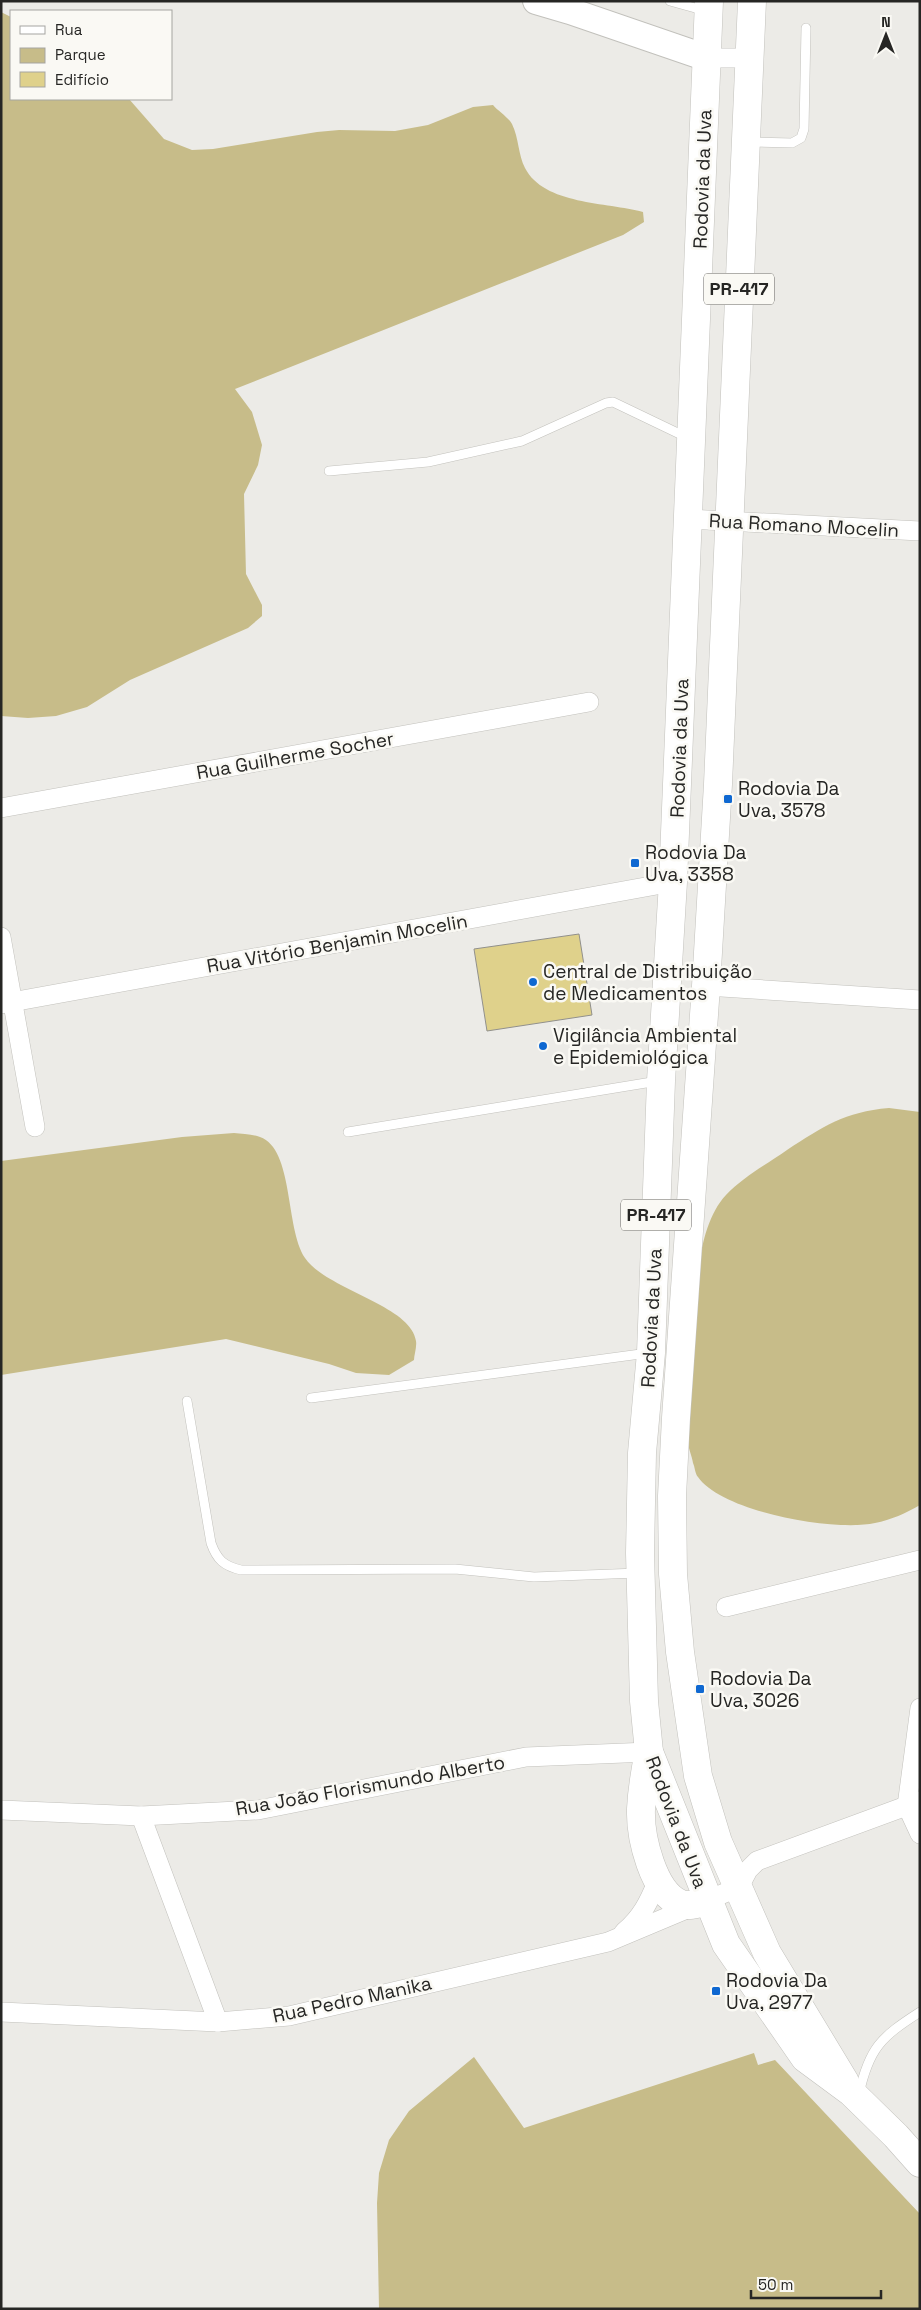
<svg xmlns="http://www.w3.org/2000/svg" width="921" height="2310" viewBox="0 0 921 2310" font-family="'Space Grotesk',sans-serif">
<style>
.green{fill:#c7bc89}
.building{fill:#dfd18b;stroke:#91908c}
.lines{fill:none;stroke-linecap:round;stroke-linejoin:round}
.lane-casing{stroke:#c2c1bc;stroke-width:10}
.street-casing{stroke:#c2c1bc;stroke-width:20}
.secondary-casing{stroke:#c2c1bc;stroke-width:28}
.primary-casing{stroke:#c2c1bc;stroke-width:29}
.lane{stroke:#fff;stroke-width:9}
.street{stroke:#fff;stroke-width:19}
.secondary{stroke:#fff;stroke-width:26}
.primary{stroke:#fff;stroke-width:28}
.poi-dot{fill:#0f68d1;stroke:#faf9f4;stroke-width:2}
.labels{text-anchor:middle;stroke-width:5;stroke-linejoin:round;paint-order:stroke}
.shield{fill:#faf9f4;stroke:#666562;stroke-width:1}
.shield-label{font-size:18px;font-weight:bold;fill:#262624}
.street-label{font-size:19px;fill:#262624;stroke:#faf9f4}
.poi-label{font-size:19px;fill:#262624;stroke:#faf9f4;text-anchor:start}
</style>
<rect width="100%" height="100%" fill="#ecebe7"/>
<!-- green -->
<g class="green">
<path d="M1,12L11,17V99H129L164,139L192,150L213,149L317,132L339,130L395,131L428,125L473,107L493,105C498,111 508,117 512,124C519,138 518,155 525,168C544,205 607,202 643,212L644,222L623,235L235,389L252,412L262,445L258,465L244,494L246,574L262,605V616L248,628L130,680L87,707L56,716L28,718L1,716Z"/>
<path d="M889,1108L920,1112V1505C906,1513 891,1520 875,1523C835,1532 722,1512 698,1477C695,1474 695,1467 693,1463C692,1456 688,1448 688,1441C685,1421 690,1394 692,1373C695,1323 691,1232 726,1195C743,1177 767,1164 787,1150C824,1126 844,1112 889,1108Z"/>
<path d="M234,1133C242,1134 253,1134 260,1137C294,1149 285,1228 305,1258C327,1290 411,1305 416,1341C417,1347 414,1355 414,1360L389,1375L356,1373L329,1364L226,1339L1,1375V1161L182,1137Z"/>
<path d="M754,2053L758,2065L775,2060L920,2214V2309H379L377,2203L379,2173L389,2140L409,2111L474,2057L524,2128Z"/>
</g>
<!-- building -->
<path class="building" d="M579,934L592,1015L487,1031L474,949Z"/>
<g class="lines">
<defs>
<g id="lane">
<path d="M670,1L706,11"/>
<path d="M749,142L792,143L801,138L804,129L806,28"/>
<path d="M329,471L428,462L522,441L606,403L613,402L686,437"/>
<path d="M348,1132L658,1081"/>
<path d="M311,1398L648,1353"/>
<path d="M187,1401L211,1543C217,1560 224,1566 241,1570L455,1569L534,1577L638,1573"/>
<path d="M859,2094C869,2048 881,2037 920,2012"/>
</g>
<g id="street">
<path d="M707,58H750"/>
<path d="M688,519L920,531"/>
<path d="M1,808L589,702"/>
<path d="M1,937L35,1127"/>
<path d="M706,986L920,1000"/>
<path d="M1,1004L673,882"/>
<path d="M726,1607L920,1560"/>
<path d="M920,1708L907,1806L920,1834"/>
<path d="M1,1810L141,1816L258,1810L526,1757L649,1752"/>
<path d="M141,1816L218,2022"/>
<path d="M624,1932C641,1918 649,1902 657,1882"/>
<path d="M1,2012L218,2022L289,2016L608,1942L739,1887L748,1870L757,1861L920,1801"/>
</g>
<path id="secondary" d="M536,1L570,11L707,58"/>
<g id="primary">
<path d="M709,1L673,882L661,1081L651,1353L642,1453L640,1553L644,1701L649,1752L726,1944L805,2058L851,2092L896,2136L920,2163"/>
<path d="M752,1L718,784L706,986L676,1418L672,1496L673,1574L680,1652L698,1776L718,1842L767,1953L845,2082"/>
<path d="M649,1752C645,1771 642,1790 641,1809C640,1837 653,1893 681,1904C690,1907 699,1903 707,1901"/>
</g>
</defs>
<!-- lane casing -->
<use href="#lane" class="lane-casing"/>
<!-- street casing -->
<use href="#street" class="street-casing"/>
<!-- secondary casing -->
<use href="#secondary" class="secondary-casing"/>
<!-- primary casing -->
<use href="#primary" class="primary-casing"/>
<!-- lane -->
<use href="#lane" class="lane"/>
<!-- street -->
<use href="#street" class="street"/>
<!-- secondary -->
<use href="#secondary" class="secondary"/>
<!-- primary -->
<use href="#primary" class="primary"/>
</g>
<!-- markers -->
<g class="poi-dot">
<rect x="723" y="794" width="10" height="10" rx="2.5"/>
<rect x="630" y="858" width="10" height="10" rx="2.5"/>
<circle cx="533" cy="982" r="5"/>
<circle cx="543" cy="1046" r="5"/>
<rect x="695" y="1684" width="10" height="10" rx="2.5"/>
<rect x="711" y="1986" width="10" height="10" rx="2.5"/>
</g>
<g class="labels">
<!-- shield labels -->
<g class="shield">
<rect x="704" y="273.5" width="70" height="31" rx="4"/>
<rect x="621" y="1199.5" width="70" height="31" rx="4"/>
</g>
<g class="shield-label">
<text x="739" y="295">PR-417</text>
<text x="656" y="1221">PR-417</text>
</g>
<!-- street labels -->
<g class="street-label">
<text transform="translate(702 179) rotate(-88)" y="7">Rodovia da Uva</text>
<text transform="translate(804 525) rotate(3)" y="7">Rua Romano Mocelin</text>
<text transform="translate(679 748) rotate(-88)" y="7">Rodovia da Uva</text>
<text transform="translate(295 755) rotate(-10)" y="7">Rua Guilherme Socher</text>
<text transform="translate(337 943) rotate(-10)" y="7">Rua Vitório Benjamin Mocelin</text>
<text transform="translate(651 1318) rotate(-87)" y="7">Rodovia da Uva</text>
<text transform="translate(370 1785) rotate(-10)" y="7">Rua João Florismundo Alberto</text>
<text transform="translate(677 1822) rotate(69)" y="7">Rodovia da Uva</text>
<text transform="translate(352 1999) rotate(-12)" y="7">Rua Pedro Manika</text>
</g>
<!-- poi labels -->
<g class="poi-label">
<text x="738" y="795">Rodovia Da<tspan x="738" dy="22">Uva, 3578</tspan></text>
<text x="645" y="859">Rodovia Da<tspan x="645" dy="22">Uva, 3358</tspan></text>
<text x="543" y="978">Central de Distribuição<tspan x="543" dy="22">de Medicamentos</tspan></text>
<text x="553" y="1042">Vigilância Ambiental<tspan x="553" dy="22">e Epidemiológica</tspan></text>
<text x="710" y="1685">Rodovia Da<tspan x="710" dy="22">Uva, 3026</tspan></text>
<text x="726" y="1987">Rodovia Da<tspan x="726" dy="22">Uva, 2977</tspan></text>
</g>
</g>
<!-- border -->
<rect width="921" height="2310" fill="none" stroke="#262624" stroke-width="5"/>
<!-- legend -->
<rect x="10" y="10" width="162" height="90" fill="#faf9f4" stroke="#a5a5a1"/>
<rect x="20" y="26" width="25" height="8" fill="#ffffff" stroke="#a5a5a1"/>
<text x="55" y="35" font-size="15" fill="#262624">Rua</text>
<rect x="20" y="48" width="25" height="15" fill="#c7bc89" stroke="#a5a5a1"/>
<text x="55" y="60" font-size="15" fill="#262624">Parque</text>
<rect x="20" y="72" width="25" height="15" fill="#dfd18b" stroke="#a5a5a1"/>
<text x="55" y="85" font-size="15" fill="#262624">Edifício</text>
<!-- north arrow -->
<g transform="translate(886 35)" stroke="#faf9f4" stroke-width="4" paint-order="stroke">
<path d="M0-4L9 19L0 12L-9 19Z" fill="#262624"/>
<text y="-8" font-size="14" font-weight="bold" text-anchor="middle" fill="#262624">N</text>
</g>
<!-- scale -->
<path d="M751 2290v8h130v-8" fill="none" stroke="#262624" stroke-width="2.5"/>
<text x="758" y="2290" font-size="15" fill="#262624" stroke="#faf9f4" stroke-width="4" paint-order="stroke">50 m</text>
</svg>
